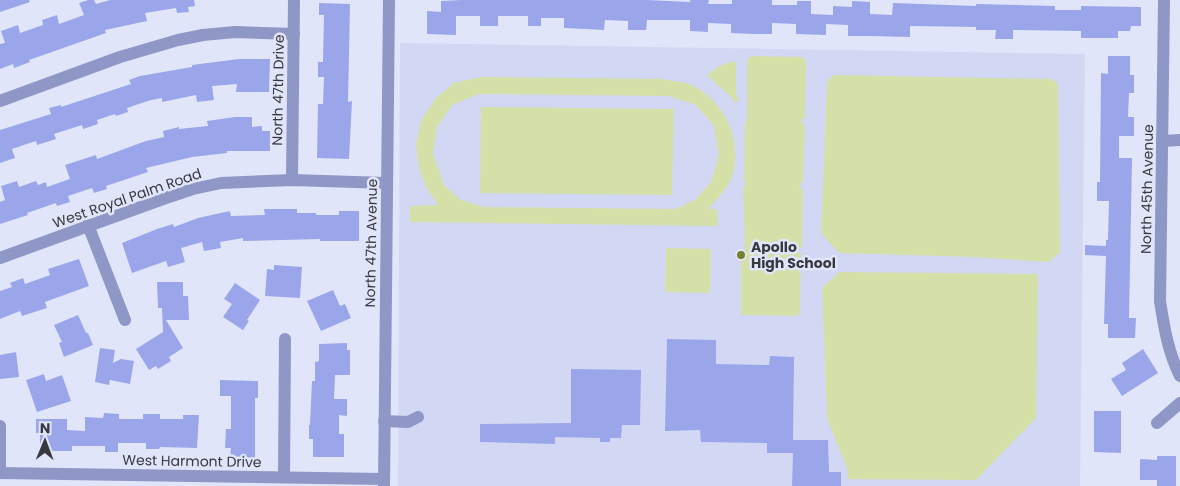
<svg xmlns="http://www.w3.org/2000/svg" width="1180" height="486" viewBox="0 0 1180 486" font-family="Poppins,sans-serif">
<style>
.built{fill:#d2d8f3}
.green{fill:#d5dfa8;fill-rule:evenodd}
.building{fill:#9ba6ea}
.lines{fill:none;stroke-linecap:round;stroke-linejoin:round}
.minor{stroke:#8f97c7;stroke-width:12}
.poi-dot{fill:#76812e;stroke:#e1e5f9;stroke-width:2}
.labels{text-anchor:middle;stroke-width:5;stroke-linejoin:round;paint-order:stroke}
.street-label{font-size:14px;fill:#373840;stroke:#e1e5f9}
.poi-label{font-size:14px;font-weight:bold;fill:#373840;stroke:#e1e5f9;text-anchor:start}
</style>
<rect width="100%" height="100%" fill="#e1e5f9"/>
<!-- built -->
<path class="built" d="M400,43L1085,54L1080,486H398Z"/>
<!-- green -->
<g class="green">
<path d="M751,56L802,57L806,61L805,117L801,121L805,126L803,181L799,186L803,191L802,247L797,250L801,255L800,312L798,316L741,315V253L745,249L743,188L746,184L744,179L745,123L747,120V60Z"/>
<path d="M736,61V95L739,100L734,102L732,98L707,75L721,65Z"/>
<path d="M833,75L1052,79L1058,84L1060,253L1048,262L975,257L839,253L821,233L827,82Z"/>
<path d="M481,77L662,79C671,81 681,81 689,84C722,98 741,135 734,170C731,185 719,197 709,208L717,210L718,226L410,222V206L438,205L426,187L419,169L416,145L421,120L435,99L454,83ZM479,94L669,96L696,105L714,126L719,155L711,182L696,199L676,209L484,207L461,200L444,185L433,154L437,127L452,105Z"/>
<path d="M481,107L674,109L672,195L480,193Z"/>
<path d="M666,248L711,249L710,293L665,292Z"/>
<path d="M839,272L1038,274L1036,418L976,480L848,479L847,468L827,418L822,288Z"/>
</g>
<!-- building -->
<g class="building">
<path d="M0,0H29L30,2L0,12Z"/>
<path d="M88,0H94L96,4L110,0H194L195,6L188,7L189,12L177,13L176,8L145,13L147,21L105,30L106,33L29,60L30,62L14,68L13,64L0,69V44L5,43L1,31L18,25L20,33L43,25L42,20L57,15L59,24L84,15L79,3Z"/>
<path d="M461,0H647L690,2V0H709L708,4H732V0H772V5H797V1H811V14L833,15V6L852,7V1L870,2V14L892,15L893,3L976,6V4L1055,6V10H1081V6L1141,7V26H1131L1130,31H1118V38H1081V31L1013,30V39H995L996,30H976V27L910,26V37L869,36H848V25L826,24V35L796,34V24L772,23V34H754L731,33V24L708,23V32L690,31V20H647L646,30H628V21L605,20L604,30L586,29L564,28V18H541V26H528V16H498V26H480V16H456V35L427,34V11L441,12V1Z"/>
<path d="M319,3L350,4L348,102L352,101L349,159L317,158L318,104H323L324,77H318V62H323L324,15H319Z"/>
<path d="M1108,56H1130V75H1134V93H1129L1128,117H1134V136H1119V158H1132L1129,318H1136L1135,338H1108V324H1104L1106,256L1085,255V245L1106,246V240H1108L1109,201H1097V182H1100L1101,73L1108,74Z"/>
<path d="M239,59H270L269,92H236L237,84L212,86L214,100L197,102L196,95L162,102V98L151,100L127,108L128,112L116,116L115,114L97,120L98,124L83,129L82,125L54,134L56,139L37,145L36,141L12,149L15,158L0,163V130L51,114L49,108L61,105V107L131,84L129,80L140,76L192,67V65Z"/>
<path d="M235,117H252V127L262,126V131H270V151H227V153L192,157L146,168L148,172L106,186L107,189L94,193L92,188L68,196L70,202L57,206L56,203L27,213L28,215L0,224V202L5,200L1,186L17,181L19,187L36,181L38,185L46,182L47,187L70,179L65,165L96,155L97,159L146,141L164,137L163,131L179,127V129L208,126L207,121Z"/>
<path d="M264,209H297V213H316V215H339V211H359V241H320V239L243,241V238L220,242L221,248L204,251L202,242L181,248L185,262L168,267L166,261L132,273L122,243L157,229L173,224L174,227L198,218L230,211L231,216L265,215Z"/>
<path d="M79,259L89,286L45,302L47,308L22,316L20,311L0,319V291L12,287L10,283L23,278L25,284L50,275L48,269Z"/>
<path d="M274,265L302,267L300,298L265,296L267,269L274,270Z"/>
<path d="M157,282H183V296H188L189,320H166L183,348L169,357L171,361L158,369L156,366L149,370L136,349L163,332L162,308H158Z"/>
<path d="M235,283L260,300L247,320L249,321L243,330L223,317L232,304L224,299Z"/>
<path d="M333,290L340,306L345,304L351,318L321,331L307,301Z"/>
<path d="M78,315L86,333H88L93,345L64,357L59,343L62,342L54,325Z"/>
<path d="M667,339L716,340V364L769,365L770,356L794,357L793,440H828L829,472H841V486H792L793,453H767V443L701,442L700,430L665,431Z"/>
<path d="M347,343V350H350V375H335L334,399H347V416L339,415V434H344V457H313V439H309V425H310L312,381H315V362L319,361V344Z"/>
<path d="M100,348L115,350L113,363L121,359L134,361L130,384L110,380L109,385L95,382Z"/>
<path d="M1143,349L1158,373L1122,396L1111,379L1126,370L1122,363Z"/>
<path d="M16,352L19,377L0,379V355Z"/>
<path d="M571,369L641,370L640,425H622L621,438H610V442H600V438L555,437V444L480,442V424L571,423Z"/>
<path d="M44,374L46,381L62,375L71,401L37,412L26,380Z"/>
<path d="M220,380L258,381V398H255V458L230,457L231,448H225L226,429H231V396H220Z"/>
<path d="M1094,411H1121V453L1094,452Z"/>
<path d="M104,413L119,414V419H143V414H160V419H183V415H199L197,448L160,447L159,449H146V443H118V452H105V446H72V451H40V433H36V419H67V430L85,431V417L103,418Z"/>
<path d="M1157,456H1176V486H1157V480H1140V459L1157,460Z"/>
</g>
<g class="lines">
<!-- minor -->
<g class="minor">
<path d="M1164,0L1160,301C1164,327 1168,352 1180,376"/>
<path d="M0,101L120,57L178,40L203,35L235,32L294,34"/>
<path d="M1162,141L1180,140"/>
<path d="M292,180L294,0"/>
<path d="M88,225L125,320"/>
<path d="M0,258L163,199L193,189L221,183L292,180L386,183"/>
<path d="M384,421L408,422L418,417"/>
<path d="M1157,423L1180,403"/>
<path d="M0,468V426"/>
<path d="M0,473L384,479"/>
<path d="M284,477L285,339"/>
<path d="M384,486L389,0"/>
</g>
</g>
<!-- markers -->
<circle class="poi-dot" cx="741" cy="255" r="5"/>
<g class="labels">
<!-- street labels -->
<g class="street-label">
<text transform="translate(278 90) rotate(-89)" y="5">North 47th Drive</text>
<text transform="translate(1147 189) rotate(-89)" y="5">North 45th Avenue</text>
<text transform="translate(127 198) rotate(-19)" y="5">West Royal Palm Road</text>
<text transform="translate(371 243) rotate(-89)" y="5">North 47th Avenue</text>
<text transform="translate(192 461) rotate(1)" y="5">West Harmont Drive</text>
</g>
<!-- poi labels -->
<g class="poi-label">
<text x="751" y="252">Apollo<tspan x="751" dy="16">High School</tspan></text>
</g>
</g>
<!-- north arrow -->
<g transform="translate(45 441) rotate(1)" stroke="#e1e5f9" stroke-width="4" paint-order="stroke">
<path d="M0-4L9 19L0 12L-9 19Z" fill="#373840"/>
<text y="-8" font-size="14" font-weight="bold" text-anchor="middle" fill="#373840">N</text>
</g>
</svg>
